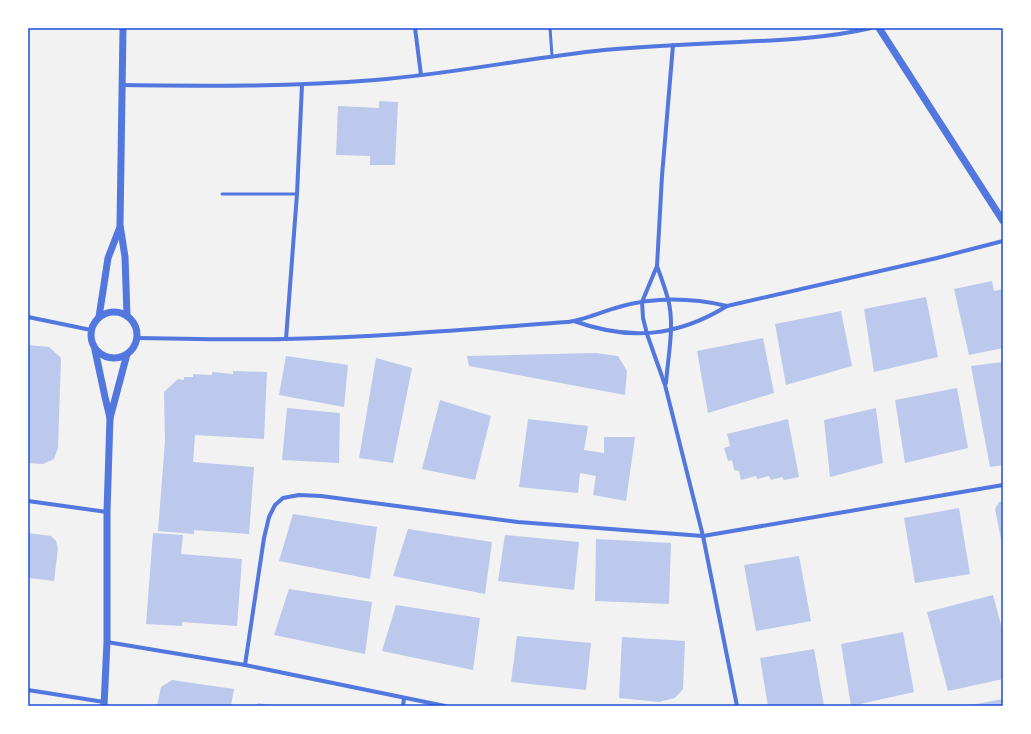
<svg xmlns="http://www.w3.org/2000/svg" width="1031" height="734" viewBox="0 0 1031 734" font-family="'Source Serif 4',serif">
<style>
.building{fill:#bdc9ec}
.lines{fill:none;stroke-linecap:round;stroke-linejoin:round}
.service{stroke:#5277de;stroke-width:3}
.minor{stroke:#5277de;stroke-width:4}
.tertiary{stroke:#5277de;stroke-width:7}
.neatline{fill:none;stroke:#1d4ed8;stroke-width:1.5}
</style>
<rect width="100%" height="100%" fill="#f2f2f2"/>
<!-- building -->
<g class="building">
<path d="M379,101L398,102L395,165H370V156L336,155L338,106L379,108Z"/>
<path d="M992,281L994,291L1003,289V348L969,355L954,289Z"/>
<path d="M926,297L938,357L874,372L864,309Z"/>
<path d="M841,311L852,366L786,385L775,324Z"/>
<path d="M763,338L774,393L708,413L697,351Z"/>
<path d="M28,345L49,347L61,358L58,448L54,459L43,464L28,463Z"/>
<path d="M596,353L618,356L627,371L625,395L469,366L467,356Z"/>
<path d="M286,356L348,365L344,407L279,395Z"/>
<path d="M376,358L412,368L393,463L359,458Z"/>
<path d="M1003,362V465L990,467L971,366Z"/>
<path d="M233,371L267,372L264,439L195,435L193,462L254,467L249,534L194,530V534L158,531L165,441L164,392L178,379L184,380V377H193V374L212,375V372L233,374Z"/>
<path d="M957,388L968,448L905,463L895,400Z"/>
<path d="M440,400L491,416L475,480L422,469Z"/>
<path d="M287,408L340,413L339,463L282,460Z"/>
<path d="M876,408L883,463L830,477L824,420Z"/>
<path d="M528,419L588,426L584,450L604,453V437H635L626,501L593,495L596,476L580,473L578,493L519,487Z"/>
<path d="M788,419L799,477L784,480L782,477L771,480L769,476L757,479L756,476L741,480L739,471L734,470L732,460L728,461L724,448L730,446L727,434Z"/>
<path d="M999,502H1003L1002,544L995,509Z"/>
<path d="M959,508L970,574L915,583L904,518Z"/>
<path d="M293,514L377,527L370,579L279,561Z"/>
<path d="M408,529L492,542L485,594L393,576Z"/>
<path d="M28,533L51,536L56,541L58,548L54,581L28,578Z"/>
<path d="M153,533L183,535L181,554L242,559L237,626L182,622V626L146,624Z"/>
<path d="M505,535L579,542L574,590L498,581Z"/>
<path d="M596,539L671,543L669,604L595,601Z"/>
<path d="M799,556L811,621L756,631L744,565Z"/>
<path d="M289,589L372,602L365,654L274,635Z"/>
<path d="M993,595L1003,632V679L948,691L927,612Z"/>
<path d="M396,605L480,618L473,670L382,651Z"/>
<path d="M903,632L914,692L851,706L841,644Z"/>
<path d="M517,636L591,643L586,690L511,682Z"/>
<path d="M622,637L685,641L683,689L675,698L659,702L619,698Z"/>
<path d="M814,649L824,706H768L760,658Z"/>
<path d="M172,680L234,689L231,706H157L161,687Z"/>
<path d="M1003,699V706H971V705Z"/>
<path d="M258,703L269,705V706H257Z"/>
</g>
<g class="lines">
<!-- service -->
<g class="service">
<path d="M550,28L552,56"/>
<path d="M222,194H297"/>
</g>
<!-- minor -->
<g class="minor">
<path d="M415,28L421,75"/>
<path d="M673,45L662,176L657,266L642,302L643,318L647,334L665,385L703,536L737,706"/>
<path d="M122,85C206,86 291,87 375,80C452,74 527,58 604,50C649,46 694,44 739,42C784,40 828,38 871,28"/>
<path d="M657,266C661,277 665,288 668,299C675,325 668,356 666,383"/>
<path d="M28,317L91,330"/>
<path d="M574,321C629,341 677,337 727,306L937,258L1003,241"/>
<path d="M137,338C186,339 236,340 285,339C379,337 473,329 567,322C582,321 603,311 619,307C654,297 692,298 727,306"/>
<path d="M286,339L297,194L302,85"/>
<path d="M28,501L107,512"/>
<path d="M107,642L245,665L445,706"/>
<path d="M245,665L264,538L269,517L275,505L283,498L299,495L321,496L518,522L703,536L1003,485"/>
<path d="M28,690L104,702"/>
<path d="M403,706L404,698"/>
</g>
<!-- tertiary -->
<g class="tertiary">
<path d="M123,28L120,225L125,257L127,316"/>
<path d="M879,28L1003,221"/>
<circle cx="114" cy="335" r="23"/>
<path d="M99,317L108,258L120,227"/>
<path d="M95,350L105,397L110,418"/>
<path d="M104,706L107,642V512L110,418L127,354"/>
</g>
</g>
<!-- border -->
<rect width="1031" height="734" fill="none" stroke="#ffffff" stroke-width="58"/>
<rect x="29" y="29" width="973" height="676" class="neatline"/>
</svg>
